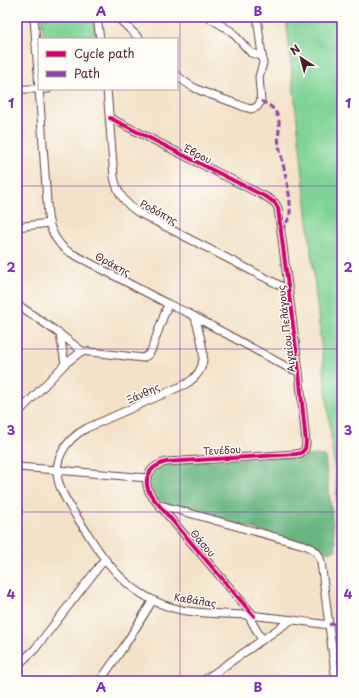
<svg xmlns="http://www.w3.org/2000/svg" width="359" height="698" viewBox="0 0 359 698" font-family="'Playpen Sans',sans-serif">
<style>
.green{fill:#80d396;stroke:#657960}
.forest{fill:#68b57f;stroke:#596a55}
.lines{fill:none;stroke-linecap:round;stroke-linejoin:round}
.minor-casing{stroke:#633c42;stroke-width:9}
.minor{stroke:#fff;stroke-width:7}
.quiet{stroke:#8e44ad;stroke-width:3;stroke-dasharray:6 3;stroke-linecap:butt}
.cycleway-casing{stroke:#fdfcf7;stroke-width:6}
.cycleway{stroke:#d6006c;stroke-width:4}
.grid{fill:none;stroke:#7b2cbf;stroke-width:1;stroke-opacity:0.55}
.labels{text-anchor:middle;stroke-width:3;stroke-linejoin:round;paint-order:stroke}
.street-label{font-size:10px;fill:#4a1f2b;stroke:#fdfcf7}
.neatline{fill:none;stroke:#7b2cbf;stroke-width:1.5}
.grid-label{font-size:13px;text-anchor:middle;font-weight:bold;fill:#7b2cbf}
</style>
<rect width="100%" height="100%" fill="#fdfcf7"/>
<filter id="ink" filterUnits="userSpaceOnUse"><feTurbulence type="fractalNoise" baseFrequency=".025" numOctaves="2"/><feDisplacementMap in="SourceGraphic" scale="8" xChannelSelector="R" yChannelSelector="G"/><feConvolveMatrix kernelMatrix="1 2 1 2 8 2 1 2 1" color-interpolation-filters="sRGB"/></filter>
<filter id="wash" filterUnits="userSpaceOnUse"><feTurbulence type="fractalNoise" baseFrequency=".012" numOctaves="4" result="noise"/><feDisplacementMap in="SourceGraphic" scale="16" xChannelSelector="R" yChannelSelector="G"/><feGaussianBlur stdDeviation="0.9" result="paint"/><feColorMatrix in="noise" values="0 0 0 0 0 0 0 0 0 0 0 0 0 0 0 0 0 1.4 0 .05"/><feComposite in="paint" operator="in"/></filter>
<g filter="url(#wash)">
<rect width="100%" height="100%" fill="#f3e2c7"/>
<!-- green -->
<g class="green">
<path d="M42,17H93L96,39H43Z"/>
<path d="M286,17H342V539Z"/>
</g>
<!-- forest -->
<g class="forest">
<path d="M315,455L325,456L336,550L328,552L222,519L173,506L157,499L150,486V476L154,470L166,463L275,457L294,458Z"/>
<path d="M342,491V538H340L336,492Z"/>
</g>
</g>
<g filter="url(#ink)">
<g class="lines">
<defs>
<g id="minor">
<path d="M34,17L48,216C50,231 58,246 71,253L168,304L188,313L285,366L299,372"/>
<path d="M97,17L100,39"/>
<path d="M117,17L140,39"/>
<path d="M208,17L231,31L251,53L262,56"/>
<path d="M177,75C194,93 222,97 244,107L251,109L257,107L261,101L259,77L263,63L257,17"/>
<path d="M17,89H48"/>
<path d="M107,89L114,177C117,193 125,204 139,213L289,290"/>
<path d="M110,118L268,198L275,203L278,208L299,372L306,443L305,449L301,453L296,454L166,462C147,467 141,482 153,498L254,616"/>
<path d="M17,227L49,223"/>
<path d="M17,304L60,334L82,351L143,358L148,355L151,351L168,304"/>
<path d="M195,317C201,342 214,367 186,384L87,428C64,440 50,464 61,489C67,504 77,517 86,531C110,571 138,603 187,611C207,614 227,614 247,615C275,617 302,621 329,625"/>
<path d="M60,334L65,364"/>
<path d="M17,414L65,364L82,351"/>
<path d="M17,467L57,470L147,478"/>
<path d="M160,505L304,545C313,548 319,552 321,562L336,681"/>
<path d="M248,615L262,640"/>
<path d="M17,666L35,649L104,560"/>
<path d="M100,681L125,645L153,600"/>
<path d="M203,681L291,620"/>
</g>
</defs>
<!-- minor casing -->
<use href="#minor" class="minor-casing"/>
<!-- minor -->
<use href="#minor" class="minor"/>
<!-- quiet -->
<g class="quiet">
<path d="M261,101C269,105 275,108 278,117C281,126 277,136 279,145C282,163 294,202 289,218C287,222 284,227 281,231"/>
<path d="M329,625L342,620"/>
</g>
<defs>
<path id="cycleway" d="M110,118L268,198L275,203L278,208L299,372L306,443L305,449L301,453L296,454L166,462C147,467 141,482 153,498L254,616"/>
</defs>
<!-- cycleway casing -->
<use href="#cycleway" class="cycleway-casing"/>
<!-- cycleway -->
<use href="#cycleway" class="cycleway"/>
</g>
</g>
<!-- grid -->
<path class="grid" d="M180,17V681M17,186H342M17,349H342M17,512H342"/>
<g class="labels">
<!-- street labels -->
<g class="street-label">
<text transform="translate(198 154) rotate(27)" y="4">Έβρου</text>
<text transform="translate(159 212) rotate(28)" y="4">Ροδόπης</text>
<text transform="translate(113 264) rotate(28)" y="4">Θράκης</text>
<text transform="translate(286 329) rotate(-97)" y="4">Αιγαίου Πελάγους</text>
<text transform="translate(143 393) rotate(-24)" y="4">Ξάνθης</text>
<text transform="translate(222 450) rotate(-3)" y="4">Τενέδου</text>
<text transform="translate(203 543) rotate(49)" y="4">Θάσου</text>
<text transform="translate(195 600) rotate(9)" y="4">Καβάλας</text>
</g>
</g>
<!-- margin -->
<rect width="359" height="698" fill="none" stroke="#fdfcf7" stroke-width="44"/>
<!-- legend -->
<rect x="38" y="38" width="140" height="52" fill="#fdfcf7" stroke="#b5a4a5"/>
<rect x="46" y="51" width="20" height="6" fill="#d6006c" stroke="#b5a4a5"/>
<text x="74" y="58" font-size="12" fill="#4a1f2b">Cycle path</text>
<rect x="46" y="71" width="20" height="6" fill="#8e44ad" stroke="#b5a4a5"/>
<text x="74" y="78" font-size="12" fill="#4a1f2b">Path</text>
<!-- north arrow -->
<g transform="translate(301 58) rotate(324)" stroke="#fdfcf7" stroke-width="3" paint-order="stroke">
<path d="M0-3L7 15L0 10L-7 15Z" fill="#4a1f2b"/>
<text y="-6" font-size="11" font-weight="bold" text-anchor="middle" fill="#4a1f2b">N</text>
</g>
<rect x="22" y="22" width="315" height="654" class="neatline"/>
<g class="grid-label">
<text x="101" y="16">A</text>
<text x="258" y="16">B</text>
<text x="11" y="108">1</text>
<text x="348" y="108">1</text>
<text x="11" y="272">2</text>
<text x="348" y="272">2</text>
<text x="11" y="435">3</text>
<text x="348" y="435">3</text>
<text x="11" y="599">4</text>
<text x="348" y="599">4</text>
<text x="101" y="692">A</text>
<text x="258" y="692">B</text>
</g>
</svg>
